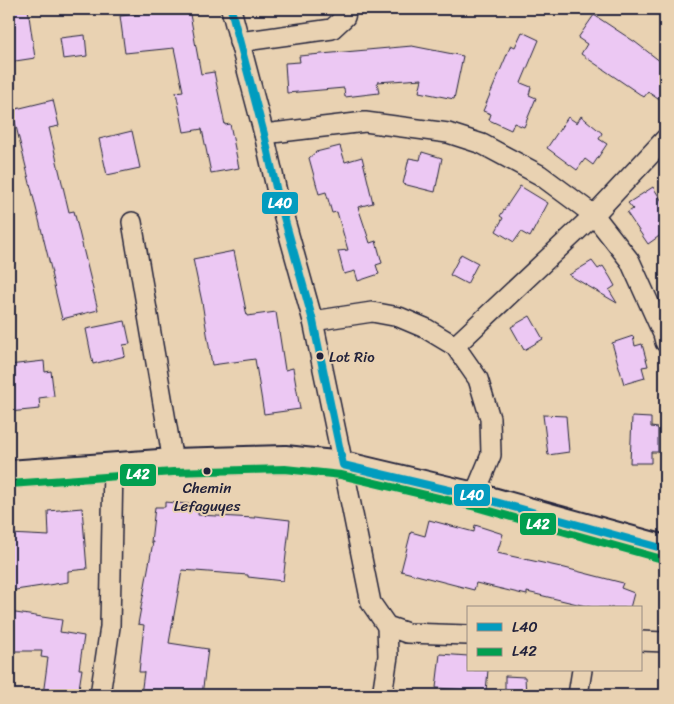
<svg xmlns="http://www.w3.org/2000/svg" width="674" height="704" viewBox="0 0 674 704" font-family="Sriracha,sans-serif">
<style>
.building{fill:#ecc8f3;stroke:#22223b}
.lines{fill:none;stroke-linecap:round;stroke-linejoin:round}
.street-casing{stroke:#22223b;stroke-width:22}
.secondary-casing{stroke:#22223b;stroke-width:30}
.street{stroke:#e9d2b2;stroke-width:19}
.secondary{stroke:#e9d2b2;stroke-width:26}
.bus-1-casing{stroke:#e9d2b2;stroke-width:11}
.bus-2-casing{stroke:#e9d2b2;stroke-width:11}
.bus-1{stroke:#039cbf;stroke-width:8}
.bus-2{stroke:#029f50;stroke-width:8}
.bus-dot{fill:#22223b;stroke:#e9d2b2;stroke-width:2}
.labels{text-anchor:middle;stroke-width:4;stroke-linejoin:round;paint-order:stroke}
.bus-label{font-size:15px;fill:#22223b;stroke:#e9d2b2;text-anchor:start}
.line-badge{stroke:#e9d2b2;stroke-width:2}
.badge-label{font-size:14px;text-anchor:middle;font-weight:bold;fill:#fff}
</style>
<rect width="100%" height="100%" fill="#e9d2b2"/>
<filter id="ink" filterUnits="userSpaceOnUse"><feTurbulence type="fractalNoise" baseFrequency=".02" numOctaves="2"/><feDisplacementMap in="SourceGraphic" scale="10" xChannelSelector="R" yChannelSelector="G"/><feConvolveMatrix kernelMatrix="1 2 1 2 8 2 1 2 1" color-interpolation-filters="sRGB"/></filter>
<g filter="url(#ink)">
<!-- building -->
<g class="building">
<path d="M9,9H28L35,58L9,62Z"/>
<path d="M189,9L201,74L214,72L225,125L230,124L239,168L211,173L202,129L184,132L176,92L183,91L174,48L125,53L120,16Z"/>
<path d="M594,15L635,42L665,65V88L658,99L648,92L644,97L581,54L587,44L578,38Z"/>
<path d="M522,32L539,40L521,83L531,87L529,95L536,98L524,127L514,123L511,130L489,120L491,114L483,111L511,45L515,47Z"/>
<path d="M85,35L87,56L63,59L60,38Z"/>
<path d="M412,46L463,56L454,99L419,92L422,79L377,82L379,93L345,97L344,88L287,93L285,63L300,62L299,56Z"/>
<path d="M53,100L59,126L49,128L69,212L74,211L98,310L62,319L51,273H52L12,110Z"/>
<path d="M581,116L602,133L599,139L607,144L593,165L585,159L577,170L547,148L568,117L577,123Z"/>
<path d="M132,131L140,168L107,175L99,139Z"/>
<path d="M340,146L345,162L362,157L373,203L358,207L370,243L376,241L382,263L376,265L379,274L358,281L355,271L344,274L338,251L348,250L337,212L332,213L326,192L319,194L309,158L316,152Z"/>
<path d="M422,152L442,158L435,192L403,184L409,158L420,160Z"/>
<path d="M520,186L548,203L530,237L521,232L514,242L496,231L503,218L500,216Z"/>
<path d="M653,187L665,206V232L648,244L627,213L633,209L628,203Z"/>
<path d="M234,251L247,316L276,312L285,370L293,368L300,409L264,414L255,359L212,365L202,302L193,259Z"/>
<path d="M461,254L478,263L467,284L450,275Z"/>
<path d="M592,261L598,269L603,266L610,277L615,286L609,290L617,303L569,275Z"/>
<path d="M530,316L543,339L524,350L511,327Z"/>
<path d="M125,321L130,344L123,345L125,356L93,364L86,329Z"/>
<path d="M633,336L635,346L642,344L648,366L642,367L645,378L624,384L612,343Z"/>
<path d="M44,361L45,372L51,371L54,396L39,398L40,409L9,412V365Z"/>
<path d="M543,415L566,416L569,452L548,455Z"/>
<path d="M632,417L651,418V427L658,428V452H651V463H630Z"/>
<path d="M165,502L199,505L198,515L255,518V516L290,520L283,581L248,577V575L182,570L169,643L208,649L202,695H141L144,672H139L144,625L138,624L153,542H151L155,507H165Z"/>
<path d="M82,508L87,569L68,571V582L9,591V534L49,536L48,511Z"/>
<path d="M429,520L474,532L475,525L503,534L497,553L561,567L623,583L621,588L634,593L630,608H594L527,592V595L476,583L474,590L401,571L411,532L425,536Z"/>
<path d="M9,612L62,620L60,632L84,636L79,669H82L78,695H43L48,658L41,657L42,651H9Z"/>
<path d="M440,654L468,656V670H488L486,691L436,688Z"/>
<path d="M505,676L525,677L526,695H505Z"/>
</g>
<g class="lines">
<defs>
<g id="street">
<path d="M231,9L264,134L277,192L313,321L343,465L371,603L387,626L407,633L468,635"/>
<path d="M239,42L332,29L345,17L347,9"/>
<path d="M264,134L365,122L448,133L482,144L540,175L594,215L630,261L663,334L665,342"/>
<path d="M132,222L173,462"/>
<path d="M313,321L372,312L399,317L425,328L455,346L478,379L490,418L491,455L474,496"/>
<path d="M455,346L594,215L665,139"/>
<path d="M640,641L665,642"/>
<path d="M100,695L110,627L113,466"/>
<path d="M382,695L388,656L387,626"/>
<path d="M578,695L582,670"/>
</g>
<path id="secondary" d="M9,474L173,462L285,459L343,465L474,496L665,549"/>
</defs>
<!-- street casing -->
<use href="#street" class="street-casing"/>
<!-- secondary casing -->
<use href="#secondary" class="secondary-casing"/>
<!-- street -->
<use href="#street" class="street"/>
<!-- secondary -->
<use href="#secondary" class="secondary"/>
<defs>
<path id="bus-1" d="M231,9L264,134L277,192L313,321L343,465L474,496L665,549"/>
<path id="bus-2" d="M10,484L173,472L285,469L341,475L472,506L662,559"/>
</defs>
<!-- bus-1 casing -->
<use href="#bus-1" class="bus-1-casing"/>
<!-- bus-2 casing -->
<use href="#bus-2" class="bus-2-casing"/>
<!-- bus-1 -->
<use href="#bus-1" class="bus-1"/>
<!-- bus-2 -->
<use href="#bus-2" class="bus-2"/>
</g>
</g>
<!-- markers -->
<g class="bus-dot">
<circle cx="320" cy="356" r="4.5"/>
<circle cx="207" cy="471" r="4.5"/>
</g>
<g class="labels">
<!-- bus labels -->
<g class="bus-label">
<text x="329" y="362">Lot Rio</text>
<text x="207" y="493" text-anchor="middle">Chemin<tspan x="207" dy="18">Lefaguyes</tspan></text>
</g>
</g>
<g class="line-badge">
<rect x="261" y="191" width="38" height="24" rx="5" fill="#039cbf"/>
<rect x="119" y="463" width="38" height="24" rx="5" fill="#029f50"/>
<rect x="453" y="483" width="38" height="24" rx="5" fill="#039cbf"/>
<rect x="519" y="512" width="38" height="24" rx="5" fill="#029f50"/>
</g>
<g class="badge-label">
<text x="280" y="208">L40</text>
<text x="138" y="479">L42</text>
<text x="472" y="500">L40</text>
<text x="538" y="529">L42</text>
</g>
<!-- margin -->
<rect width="674" height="704" fill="none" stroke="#e9d2b2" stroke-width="30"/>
<rect x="15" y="15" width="644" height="674" fill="none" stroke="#22223b" stroke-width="2" filter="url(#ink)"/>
<!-- legend -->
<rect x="467" y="606" width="175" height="65" fill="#e9d2b2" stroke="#998c82"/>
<rect x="477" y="623" width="25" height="8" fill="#039cbf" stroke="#998c82"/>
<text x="512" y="632" font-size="15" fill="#22223b">L40</text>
<rect x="477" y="648" width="25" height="8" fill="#029f50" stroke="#998c82"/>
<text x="512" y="656" font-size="15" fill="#22223b">L42</text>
</svg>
